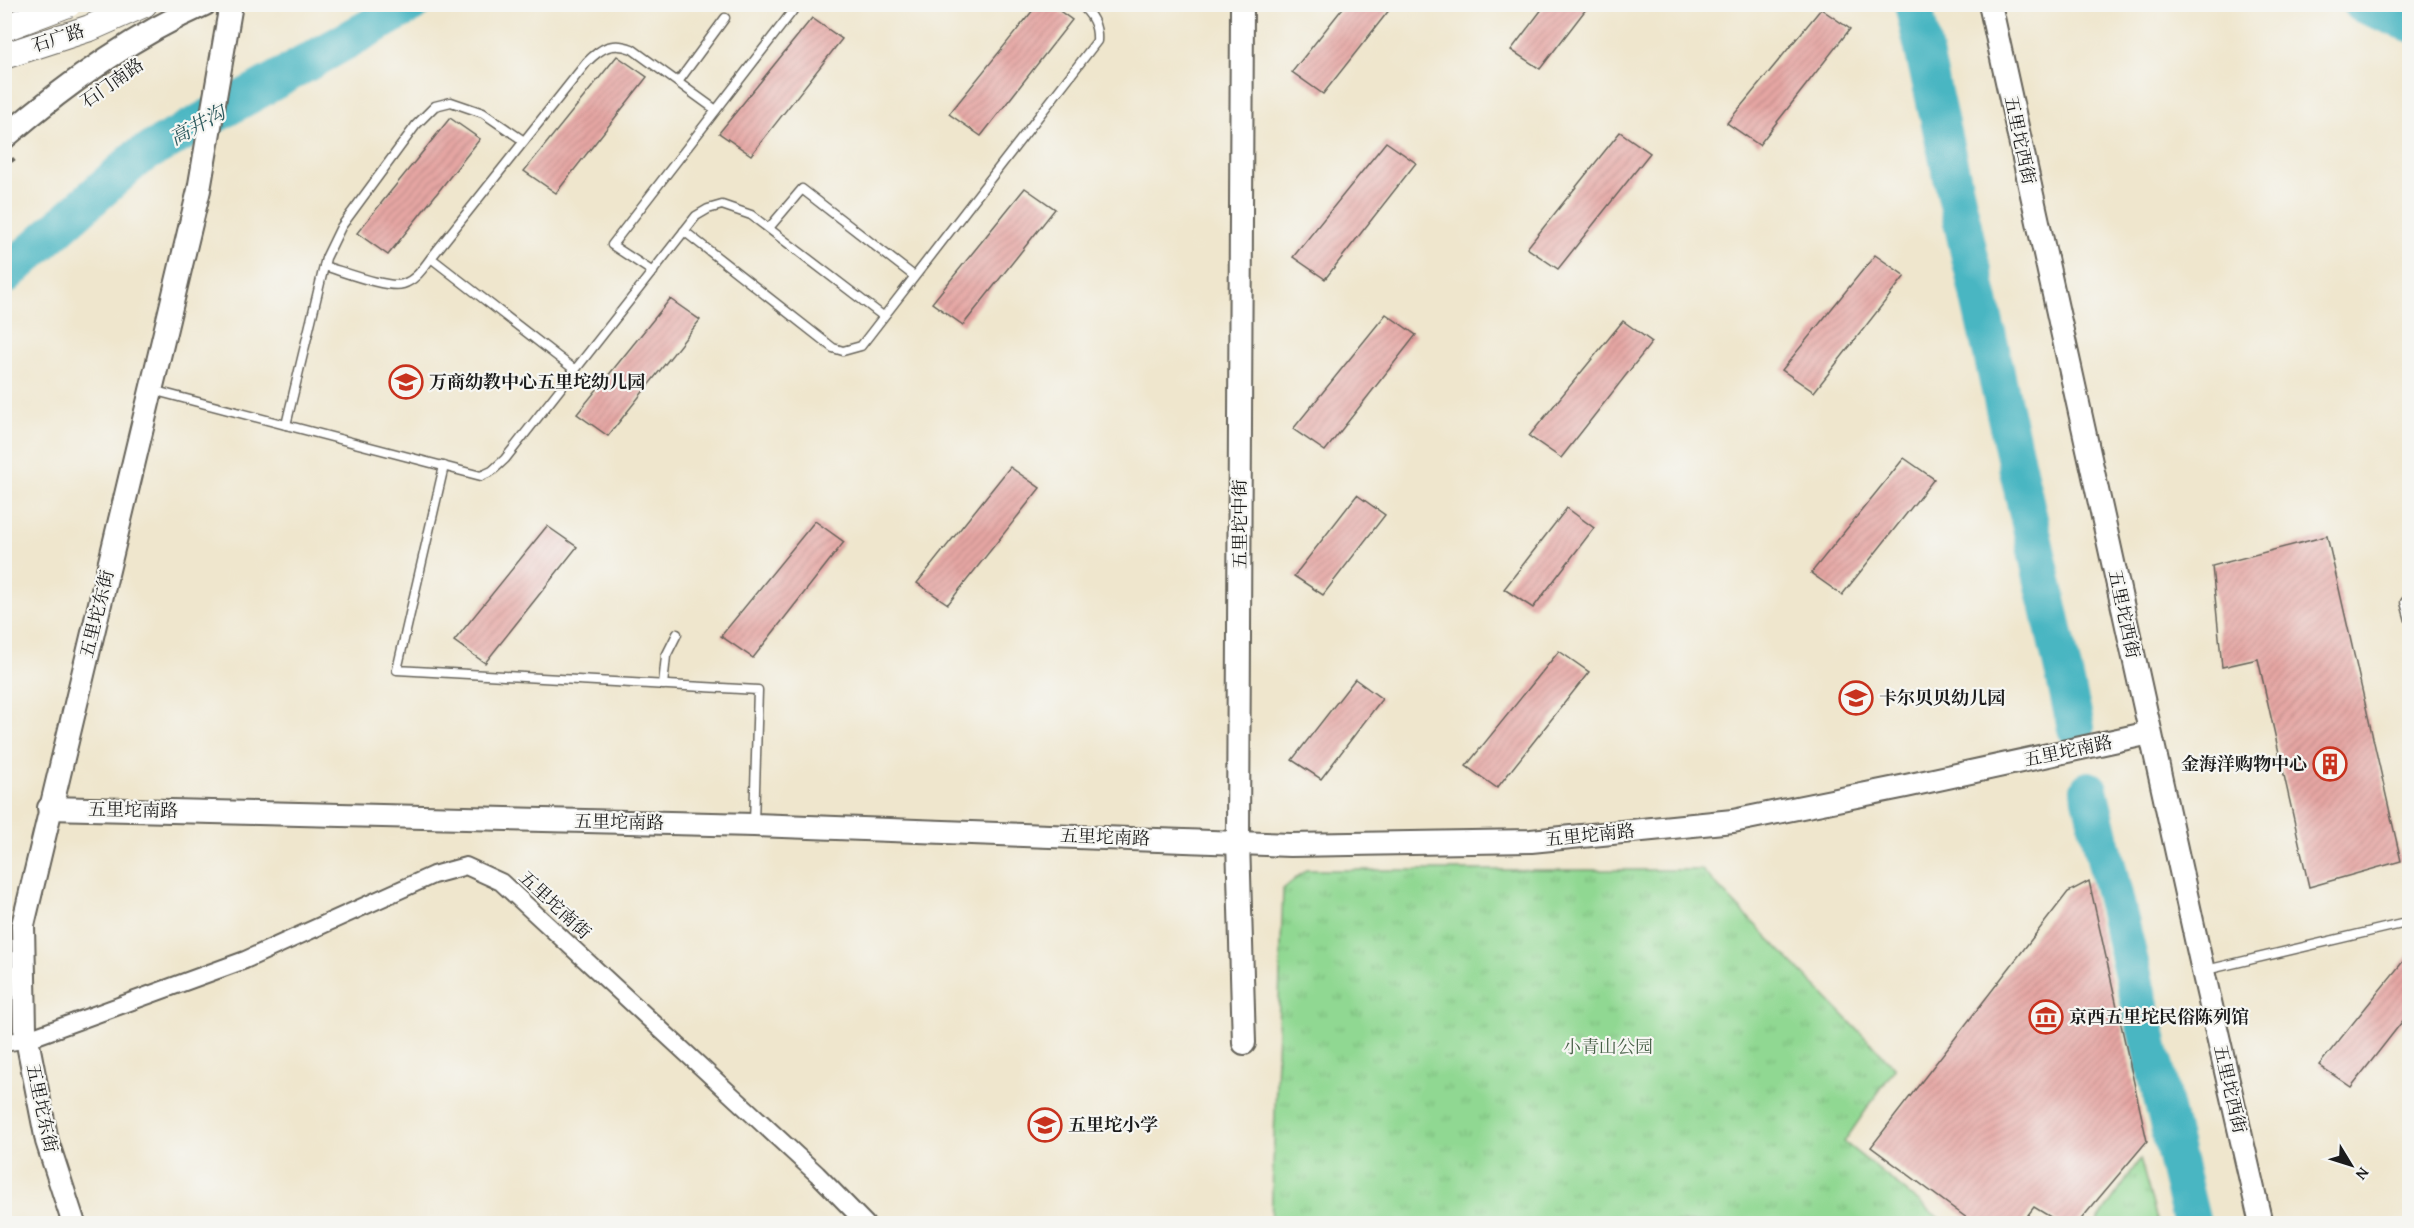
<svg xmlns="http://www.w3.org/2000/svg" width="2414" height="1228" viewBox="0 0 2414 1228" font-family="'Gentium Book Plus','Noto Serif SC',serif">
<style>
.park{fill:url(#park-tufts);stroke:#567a57;stroke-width:1.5}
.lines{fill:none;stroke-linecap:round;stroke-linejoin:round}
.river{stroke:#48b6c2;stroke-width:38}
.building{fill:url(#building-hatch)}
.lane-casing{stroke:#66635a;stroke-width:11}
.street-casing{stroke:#66635a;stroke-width:20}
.secondary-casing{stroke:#66635a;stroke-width:26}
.primary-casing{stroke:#66635a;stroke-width:28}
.path{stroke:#66635a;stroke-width:4;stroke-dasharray:4.5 4.5;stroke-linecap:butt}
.lane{stroke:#fff;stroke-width:8}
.street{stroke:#fff;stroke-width:16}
.secondary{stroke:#fff;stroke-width:22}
.primary{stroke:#fff;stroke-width:26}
.primary-bridge-casing{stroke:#66635a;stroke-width:28;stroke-linecap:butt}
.primary-bridge{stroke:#fff;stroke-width:26}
.labels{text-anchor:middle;stroke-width:4.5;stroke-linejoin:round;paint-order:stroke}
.street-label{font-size:18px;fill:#1c1c1c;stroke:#f6f6f2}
.poi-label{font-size:18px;font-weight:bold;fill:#1c1c1c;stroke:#f6f6f2;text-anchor:start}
.park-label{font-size:18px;fill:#455e45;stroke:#f6f6f2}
.water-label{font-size:20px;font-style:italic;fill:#2e5a5e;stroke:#f6f6f2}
</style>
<defs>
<pattern id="park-tufts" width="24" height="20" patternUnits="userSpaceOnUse" patternTransform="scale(1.5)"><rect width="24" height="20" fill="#90d892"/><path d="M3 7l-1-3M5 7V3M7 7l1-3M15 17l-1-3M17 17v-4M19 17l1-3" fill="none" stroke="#7cb97d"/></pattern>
<pattern id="building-hatch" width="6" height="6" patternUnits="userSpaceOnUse" patternTransform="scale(1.5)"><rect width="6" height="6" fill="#e5a6a3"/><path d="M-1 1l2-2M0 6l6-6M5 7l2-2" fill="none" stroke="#c48e8c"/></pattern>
</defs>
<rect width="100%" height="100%" fill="#f6f6f2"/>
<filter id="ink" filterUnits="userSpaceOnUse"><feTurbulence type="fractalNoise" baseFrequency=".0167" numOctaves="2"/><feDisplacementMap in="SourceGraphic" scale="12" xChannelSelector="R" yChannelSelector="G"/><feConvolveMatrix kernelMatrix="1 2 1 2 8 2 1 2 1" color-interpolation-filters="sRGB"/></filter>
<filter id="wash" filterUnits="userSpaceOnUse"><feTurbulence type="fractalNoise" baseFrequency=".008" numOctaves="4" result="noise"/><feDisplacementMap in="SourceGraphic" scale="24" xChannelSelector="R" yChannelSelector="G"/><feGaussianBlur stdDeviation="1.35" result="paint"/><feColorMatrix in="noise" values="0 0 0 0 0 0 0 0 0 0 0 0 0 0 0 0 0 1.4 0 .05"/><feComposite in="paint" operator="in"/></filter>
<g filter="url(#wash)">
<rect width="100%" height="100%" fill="#efe6cd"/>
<!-- park -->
<g class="park">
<path d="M1306,870H1702L1895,1068L1844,1142L1945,1223H1271L1283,889Z"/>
<path d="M2140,1159L2158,1223H2096Z"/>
</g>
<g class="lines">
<!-- river -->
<g class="river">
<path d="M1913,4L2076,728"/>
<path d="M2362,4L2410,23"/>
<path d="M4,276L137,158L412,4"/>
<path d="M2089,790L2192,1224"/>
</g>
</g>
<g id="blocks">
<!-- building -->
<g class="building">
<path d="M1038,4H1050L1072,20L981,136L949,114Z"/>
<path d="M1346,4H1394L1323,94L1292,72Z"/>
<path d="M1546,4H1590L1540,69L1511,50Z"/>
<path d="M1821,9L1850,29L1759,145L1727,123Z"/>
<path d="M812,18L842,39L751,155L719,133Z"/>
<path d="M617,56L647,77L556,193L524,171Z"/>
<path d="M450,118L480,139L388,255L357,233Z"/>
<path d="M1620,132L1650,153L1558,269L1527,248Z"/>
<path d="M1386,142L1416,163L1325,279L1293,257Z"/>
<path d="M1025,188L1055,209L963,325L932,303Z"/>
<path d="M1875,255L1905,276L1814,392L1782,370Z"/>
<path d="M670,299L700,320L608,436L577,414Z"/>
<path d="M1386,314L1416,335L1325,451L1293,429Z"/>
<path d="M1623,321L1652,342L1561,458L1529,436Z"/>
<path d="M1904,458L1934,479L1842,595L1811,573Z"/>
<path d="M1010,467L1040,488L948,604L917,583Z"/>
<path d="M1357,495L1385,515L1323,595L1294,576Z"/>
<path d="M1567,508L1594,528L1533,608L1504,589Z"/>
<path d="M815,521L844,542L753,658L721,636Z"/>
<path d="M547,526L577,547L485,663L454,641Z"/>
<path d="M2327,536L2401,861L2309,887L2258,659L2222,667L2212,566Z"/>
<path d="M1559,651L1589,672L1497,788L1466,766Z"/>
<path d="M1355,679L1382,699L1321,779L1292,760Z"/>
<path d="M2089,881L2147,1141L2077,1224H2062L2034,1207L2021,1224H1975L1871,1147L2068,892Z"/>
<path d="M2409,954V1013L2351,1087L2319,1065Z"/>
</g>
</g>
</g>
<g filter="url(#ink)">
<use href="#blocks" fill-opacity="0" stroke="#66635a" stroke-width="1.5"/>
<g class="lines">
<defs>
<g id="lane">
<path d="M678,82L725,18"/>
<path d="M769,228L802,189L914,276"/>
<path d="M684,231L833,348L843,351L861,346L1097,41C1098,25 1092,15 1080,4"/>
<path d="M324,266C342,271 387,289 403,284C416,280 423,268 431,258"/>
<path d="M653,272L612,245L798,4"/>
<path d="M575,370L431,258L587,62C601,48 612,41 632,49L716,110"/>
<path d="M152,390L481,476L492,471L505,459L696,216L708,209L722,205L751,215L883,316"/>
<path d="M286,425L326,258L341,227L416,125L435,106L451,102L483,113L524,141"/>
<path d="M444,466L397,670L758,690L754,823"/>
<path d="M2410,597L2405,602L2410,620"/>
<path d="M663,685L666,656L677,634"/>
<path d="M2206,970L2410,922"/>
</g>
<path id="street" d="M4,1043L28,1039L245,960L433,875L466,866L501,882L817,1174L866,1224"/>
<g id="secondary">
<path d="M1242,4L1238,841L1244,1043"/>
<path d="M1990,4L2203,971L2261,1224"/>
<path d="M4,138C65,85 132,36 205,4"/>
<path d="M49,808L754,825L1290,845L1531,841L1733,821L1906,786L2150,733"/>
<path d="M74,1224L47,1141L25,1029L23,925L199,190L231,4"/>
</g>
<path id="primary" d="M4,56L90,28L144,4"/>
</defs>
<!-- lane casing -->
<use href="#lane" class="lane-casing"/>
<!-- street casing -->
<use href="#street" class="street-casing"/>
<!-- secondary casing -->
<use href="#secondary" class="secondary-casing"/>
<!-- primary casing -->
<use href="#primary" class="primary-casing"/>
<!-- path -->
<path class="path" d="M4,167L15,158"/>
<!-- lane -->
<use href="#lane" class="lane"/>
<!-- street -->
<use href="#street" class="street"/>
<!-- secondary -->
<use href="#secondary" class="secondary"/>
<!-- primary -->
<use href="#primary" class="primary"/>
<defs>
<path id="primary-bridge" d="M4,28L68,4"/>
</defs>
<!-- primary-bridge casing -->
<use href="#primary-bridge" class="primary-bridge-casing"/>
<!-- primary-bridge -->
<use href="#primary-bridge" class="primary-bridge"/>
</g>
</g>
<!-- icons -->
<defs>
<symbol id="school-ring" viewBox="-11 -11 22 22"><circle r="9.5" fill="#f6f6f2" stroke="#c8321e" stroke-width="1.5"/><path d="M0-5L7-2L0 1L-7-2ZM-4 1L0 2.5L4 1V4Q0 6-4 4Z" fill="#c8321e"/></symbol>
<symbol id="building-ring" viewBox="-11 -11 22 22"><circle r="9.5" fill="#f6f6f2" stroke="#c8321e" stroke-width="1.5"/><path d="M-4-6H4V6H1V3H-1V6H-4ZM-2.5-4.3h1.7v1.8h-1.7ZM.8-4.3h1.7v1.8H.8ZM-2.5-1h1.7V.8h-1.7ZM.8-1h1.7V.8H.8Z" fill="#c8321e"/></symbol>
<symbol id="museum-ring" viewBox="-11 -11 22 22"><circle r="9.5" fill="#f6f6f2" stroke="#c8321e" stroke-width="1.5"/><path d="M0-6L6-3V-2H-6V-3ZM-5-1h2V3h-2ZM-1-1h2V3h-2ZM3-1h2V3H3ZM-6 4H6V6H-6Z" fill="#c8321e"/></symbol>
</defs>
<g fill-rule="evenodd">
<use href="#school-ring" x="387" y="363" width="38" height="38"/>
<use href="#school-ring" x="1837" y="679" width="38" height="38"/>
<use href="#building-ring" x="2311" y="745" width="38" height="38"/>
<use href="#museum-ring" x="2027" y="998" width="38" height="38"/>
<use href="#school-ring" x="1026" y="1106" width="38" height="38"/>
</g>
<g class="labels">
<!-- street labels -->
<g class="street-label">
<text transform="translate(58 38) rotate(-18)" y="6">石广路</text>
<text transform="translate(112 83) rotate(-35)" y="6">石门南路</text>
<text transform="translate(2020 140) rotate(78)" y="6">五里坨西街</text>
<text transform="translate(1240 524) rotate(-90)" y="6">五里坨中街</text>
<text transform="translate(97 614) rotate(-76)" y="6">五里坨东街</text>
<text transform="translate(2124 614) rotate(78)" y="6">五里坨西街</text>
<text transform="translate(2068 751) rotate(-12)" y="6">五里坨南路</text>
<text transform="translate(133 810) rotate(1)" y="6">五里坨南路</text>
<text transform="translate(619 822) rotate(1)" y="6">五里坨南路</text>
<text transform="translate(1590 835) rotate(-6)" y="6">五里坨南路</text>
<text transform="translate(1105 837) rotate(2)" y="6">五里坨南路</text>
<text transform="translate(555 905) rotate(43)" y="6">五里坨南街</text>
<text transform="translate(2230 1089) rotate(77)" y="6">五里坨西街</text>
<text transform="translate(42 1108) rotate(78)" y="6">五里坨东街</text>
</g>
<!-- poi labels -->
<g class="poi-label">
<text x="429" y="388">万商幼教中心五里坨幼儿园</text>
<text x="1879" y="704">卡尔贝贝幼儿园</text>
<text x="2307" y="770" text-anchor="end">金海洋购物中心</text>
<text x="2069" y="1023">京西五里坨民俗陈列馆</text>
<text x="1068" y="1131">五里坨小学</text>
</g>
<!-- park labels -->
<g class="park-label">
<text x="1608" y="1053">小青山公园</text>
</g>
<!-- water labels -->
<g class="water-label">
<text transform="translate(197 125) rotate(-29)" y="7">高井沟</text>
</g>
</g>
<!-- margin -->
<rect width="2414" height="1228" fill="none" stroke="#f6f6f2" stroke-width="24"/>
<!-- north arrow -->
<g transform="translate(2351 1165) rotate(128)" stroke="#f6f6f2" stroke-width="4.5" paint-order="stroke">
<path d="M0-4.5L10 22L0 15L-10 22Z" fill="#1c1c1c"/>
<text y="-9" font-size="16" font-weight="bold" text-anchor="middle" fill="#1c1c1c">N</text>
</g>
</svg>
